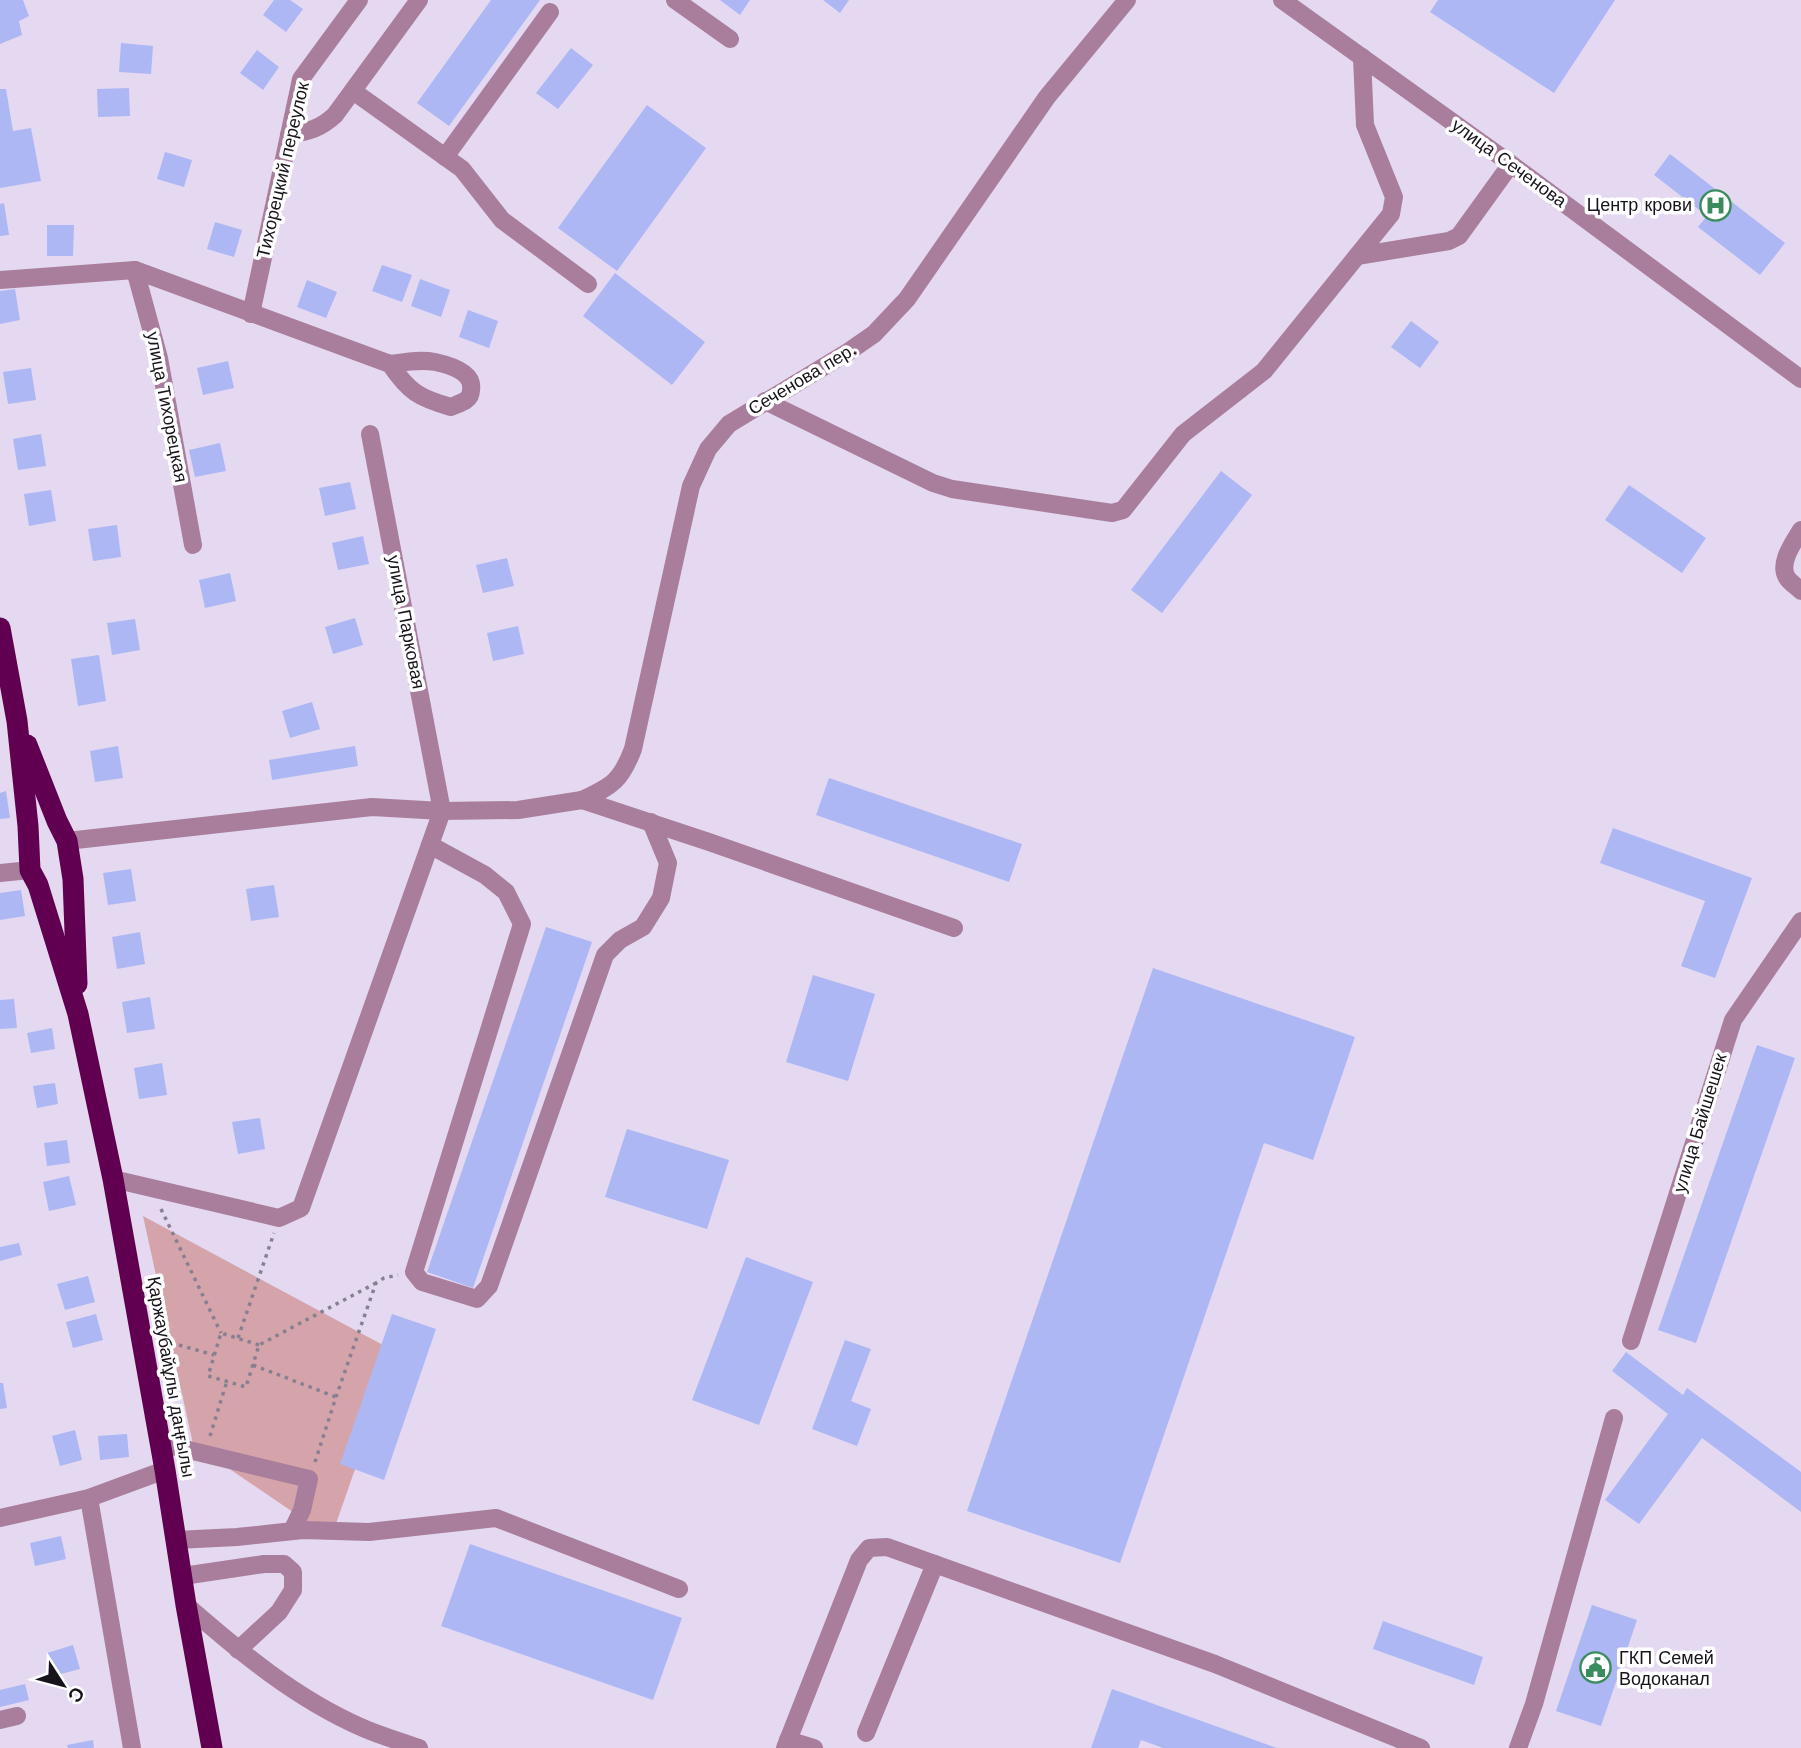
<svg xmlns="http://www.w3.org/2000/svg" width="1801" height="1748" viewBox="0 0 1801 1748" font-family="'Work Sans',sans-serif">
<style>
.green{fill:#d5a4ab}
.building{fill:#adb7f4}
.lines{fill:none;stroke-linecap:round;stroke-linejoin:round}
.path{stroke:#888091;stroke-width:3.5;stroke-dasharray:3.5 5;stroke-linecap:butt}
.minor{stroke:#a97e9c;stroke-width:18}
.highway{stroke:#610050;stroke-width:21}
.labels{text-anchor:middle;stroke-width:7;stroke-linejoin:round;paint-order:stroke}
.street-label{font-size:18px;fill:#17131b;stroke:#fff}
.poi-label{font-size:18px;fill:#17131b;stroke:#fff;text-anchor:end}
</style>
<rect width="100%" height="100%" fill="#e4d9f0"/>
<!-- green -->
<path class="green" d="M143,1216L396,1352L331,1538L193,1444Z"/>
<!-- building -->
<g class="building">
<path d="M0,0H23L29,16L19,21L22,35L0,44Z"/>
<path d="M274,0H290L303,9L286,32L263,15Z"/>
<path d="M491,0H540L449,126L417,103Z"/>
<path d="M720,0H750L740,15Z"/>
<path d="M823,0H849L840,13Z"/>
<path d="M1438,0H1615L1554,93L1430,12Z"/>
<path d="M121,43L153,46L151,74L119,72Z"/>
<path d="M571,48L593,65L558,109L536,93Z"/>
<path d="M257,50L279,67L263,90L240,73Z"/>
<path d="M129,88L130,116L98,117L97,89Z"/>
<path d="M0,89H6L13,131L31,128L41,181L0,188Z"/>
<path d="M647,105L706,148L617,271L558,228Z"/>
<path d="M165,152L192,160L184,187L157,179Z"/>
<path d="M1670,154L1785,243L1760,275L1698,227L1707,216L1654,175Z"/>
<path d="M4,203L9,235L0,236V204Z"/>
<path d="M215,222L242,230L234,257L207,249Z"/>
<path d="M47,225H74L73,256H47Z"/>
<path d="M382,265L412,275L402,302L372,291Z"/>
<path d="M615,273L705,342L672,385L583,316Z"/>
<path d="M420,279L450,290L441,317L411,306Z"/>
<path d="M307,280L337,292L326,318L297,307Z"/>
<path d="M15,289L20,320L0,324V291Z"/>
<path d="M468,310L498,321L489,348L459,337Z"/>
<path d="M1411,321L1439,342L1420,368L1391,347Z"/>
<path d="M228,361L234,388L203,395L197,368Z"/>
<path d="M31,368L36,400L8,404L3,372Z"/>
<path d="M41,434L46,466L18,470L13,439Z"/>
<path d="M220,443L226,471L195,477L189,450Z"/>
<path d="M1221,471L1252,495L1162,613L1131,590Z"/>
<path d="M350,482L356,509L325,516L319,488Z"/>
<path d="M1629,485L1706,538L1682,573L1605,520Z"/>
<path d="M51,490L56,521L29,526L24,494Z"/>
<path d="M117,525L121,557L93,561L88,529Z"/>
<path d="M363,536L369,564L338,570L332,543Z"/>
<path d="M507,558L514,586L483,593L476,565Z"/>
<path d="M230,573L236,601L205,608L199,580Z"/>
<path d="M355,618L363,645L333,654L325,627Z"/>
<path d="M135,619L140,650L112,655L107,623Z"/>
<path d="M518,626L524,654L493,661L487,633Z"/>
<path d="M99,655L106,701L78,706L71,659Z"/>
<path d="M312,702L320,729L290,738L282,711Z"/>
<path d="M118,746L123,778L95,782L90,751Z"/>
<path d="M355,746L358,766L272,780L269,760Z"/>
<path d="M829,778L1022,844L1009,882L816,815Z"/>
<path d="M6,791L10,818L0,819V793Z"/>
<path d="M1613,828L1752,878L1715,978L1681,966L1705,901L1600,863Z"/>
<path d="M131,869L136,901L108,905L103,873Z"/>
<path d="M274,885L279,917L251,921L246,889Z"/>
<path d="M21,890L25,916L0,920V893Z"/>
<path d="M546,927L592,942L473,1288L427,1272Z"/>
<path d="M140,932L145,964L117,969L112,937Z"/>
<path d="M1153,968L1355,1037L1313,1160L1264,1143L1120,1563L967,1511Z"/>
<path d="M813,975L875,994L848,1081L786,1062Z"/>
<path d="M150,997L155,1029L127,1033L122,1002Z"/>
<path d="M14,999L17,1028L0,1029V1000Z"/>
<path d="M52,1028L55,1049L31,1053L27,1033Z"/>
<path d="M1757,1045L1795,1058L1696,1343L1658,1330Z"/>
<path d="M162,1063L167,1095L139,1099L134,1068Z"/>
<path d="M55,1083L58,1104L37,1108L33,1086Z"/>
<path d="M260,1118L265,1149L238,1154L232,1122Z"/>
<path d="M627,1129L729,1160L707,1229L605,1197Z"/>
<path d="M67,1140L70,1163L47,1166L44,1143Z"/>
<path d="M69,1176L76,1205L49,1211L43,1182Z"/>
<path d="M19,1243L22,1255L0,1261V1247Z"/>
<path d="M746,1257L813,1282L759,1425L692,1400Z"/>
<path d="M88,1276L95,1302L65,1310L57,1284Z"/>
<path d="M96,1314L103,1340L73,1348L66,1322Z"/>
<path d="M392,1314L436,1329L384,1480L340,1464Z"/>
<path d="M845,1340L871,1349L851,1401L871,1409L857,1446L812,1429Z"/>
<path d="M1626,1352L1683,1395L1687,1388L1801,1472V1512L1702,1438L1639,1524L1605,1500L1668,1414L1612,1371Z"/>
<path d="M0,1383H3L7,1408L0,1409Z"/>
<path d="M75,1430L82,1460L60,1466L52,1436Z"/>
<path d="M127,1434L129,1457L100,1460L98,1436Z"/>
<path d="M61,1536L66,1559L35,1566L30,1543Z"/>
<path d="M470,1544L682,1618L653,1700L441,1626Z"/>
<path d="M1592,1605L1637,1620L1601,1726L1556,1711Z"/>
<path d="M1383,1621L1483,1657L1474,1685L1373,1649Z"/>
<path d="M73,1645L80,1669L53,1676L47,1653Z"/>
<path d="M25,1684L29,1700L0,1707V1690Z"/>
<path d="M1112,1689L1277,1748H1163L1141,1740L1138,1748H1091Z"/>
<path d="M93,1740L94,1748H68L67,1745Z"/>
</g>
<g class="lines">
<!-- path -->
<g class="path">
<path d="M161,1209L221,1333"/>
<path d="M238,1338L274,1233"/>
<path d="M179,1345L214,1355"/>
<path d="M259,1345L221,1333L208,1376L246,1387L259,1345L376,1283"/>
<path d="M253,1365L336,1397"/>
<path d="M210,1436L227,1381"/>
<path d="M315,1462L336,1397L376,1283L384,1278L398,1275"/>
</g>
<!-- minor -->
<g class="minor">
<path d="M675,0L730,39"/>
<path d="M1282,0L1511,164L1801,379"/>
<path d="M353,91L462,169L502,220L588,284"/>
<path d="M289,135C309,131 320,129 335,115L419,0"/>
<path d="M445,157L550,12"/>
<path d="M1357,256L1449,241L1459,236L1511,164"/>
<path d="M135,270L159,358L193,545"/>
<path d="M0,280L135,270L390,364C405,362 420,359 435,362C449,365 474,372 471,390C471,394 469,398 466,400C462,403 455,405 451,407C419,398 409,392 390,364"/>
<path d="M251,314L301,79L359,0"/>
<path d="M765,401L933,483L952,489L1112,513L1123,510L1183,434L1264,371L1391,214L1394,197L1365,125L1362,57"/>
<path d="M1801,530C1793,543 1777,565 1788,579C1791,583 1797,587 1801,591"/>
<path d="M582,800C612,786 621,781 633,749L691,486L708,449L729,424L848,352L874,334L907,299L1047,97L1127,0"/>
<path d="M67,841L372,807L442,811L518,810L582,800L709,842L954,928"/>
<path d="M430,845L485,875L506,892L522,924L414,1272L422,1282L477,1299L489,1286L605,955L620,940L643,927L661,898L668,863L651,822"/>
<path d="M0,873L30,870"/>
<path d="M113,1179L279,1218L301,1208L442,811L370,434"/>
<path d="M1631,1341L1733,1020L1801,921"/>
<path d="M160,1443L309,1479L302,1510L292,1531"/>
<path d="M89,1498L132,1748"/>
<path d="M0,1518L89,1498L165,1470"/>
<path d="M176,1540L237,1537L303,1530L369,1532L496,1518L679,1589"/>
<path d="M183,1576L264,1564H284L293,1572V1590L279,1612L238,1650"/>
<path d="M186,1605C240,1652 296,1699 363,1728C381,1736 400,1741 419,1748"/>
<path d="M0,1720L17,1716"/>
<path d="M866,1733L935,1564"/>
<path d="M788,1740L814,1748"/>
<path d="M785,1748L859,1560L869,1548L887,1547L1215,1664L1421,1748"/>
<path d="M1518,1748L1534,1704L1614,1418"/>
</g>
<!-- highway -->
<g class="highway">
<path d="M0,628L17,721L28,826L30,870L38,885L78,1014L113,1179L165,1470L186,1605L212,1748"/>
<path d="M27,745L57,821L67,841L73,879L77,984"/>
</g>
</g>
<!-- icons -->
<defs>
<symbol id="hospital-ring" viewBox="-11 -11 22 22"><circle r="9.5" fill="#fff" stroke="#3b8c5d" stroke-width="1.5"/><path d="M-5-5h3v3.5h4V-5h3V5h-3V1.5h-4V5h-3Z" fill="#3b8c5d"/></symbol>
<symbol id="civic-ring" viewBox="-11 -11 22 22"><circle r="9.5" fill="#fff" stroke="#3b8c5d" stroke-width="1.5"/><path d="M-.6-6.5H3V-4.5H.6V-3L4-1V1h2V6H-6V1h2V-1L-.6-3ZM-1.2 2.5V6h2.4V2.5Z" fill="#3b8c5d"/></symbol>
</defs>
<g fill-rule="evenodd">
<use href="#hospital-ring" x="1698" y="188" width="35" height="35"/>
<use href="#civic-ring" x="1578" y="1650" width="35" height="35"/>
</g>
<g class="labels">
<!-- street labels -->
<g class="street-label">
<text transform="translate(1509 163) rotate(36)" y="6">улица Сеченова</text>
<text transform="translate(283 170) rotate(-77)" y="6">Тихорецкий переулок</text>
<text transform="translate(802 379) rotate(-31)" y="6">Сеченова пер.</text>
<text transform="translate(167 407) rotate(79)" y="6">улица Тихорецкая</text>
<text transform="translate(406 622) rotate(79)" y="6">улица Парковая</text>
<text transform="translate(1700 1123) rotate(-73)" y="6">улица Байшешек</text>
<text transform="translate(171 1377) rotate(80)" y="6">Қаржаубайұлы даңғылы</text>
</g>
<!-- poi labels -->
<g class="poi-label">
<text x="1692" y="211">Центр крови</text>
<text x="1619" y="1664" text-anchor="start">ГКП Семей<tspan x="1619" dy="21">Водоканал</tspan></text>
</g>
</g>
<!-- north arrow -->
<g transform="translate(63 1685) rotate(126)" stroke="#ffffff" stroke-width="5" paint-order="stroke">
<path d="M0-5L12 26L0 18L-12 26Z" fill="#17131b"/>
<text y="-10" font-size="19" font-weight="bold" text-anchor="middle" fill="#17131b">С</text>
</g>
</svg>
